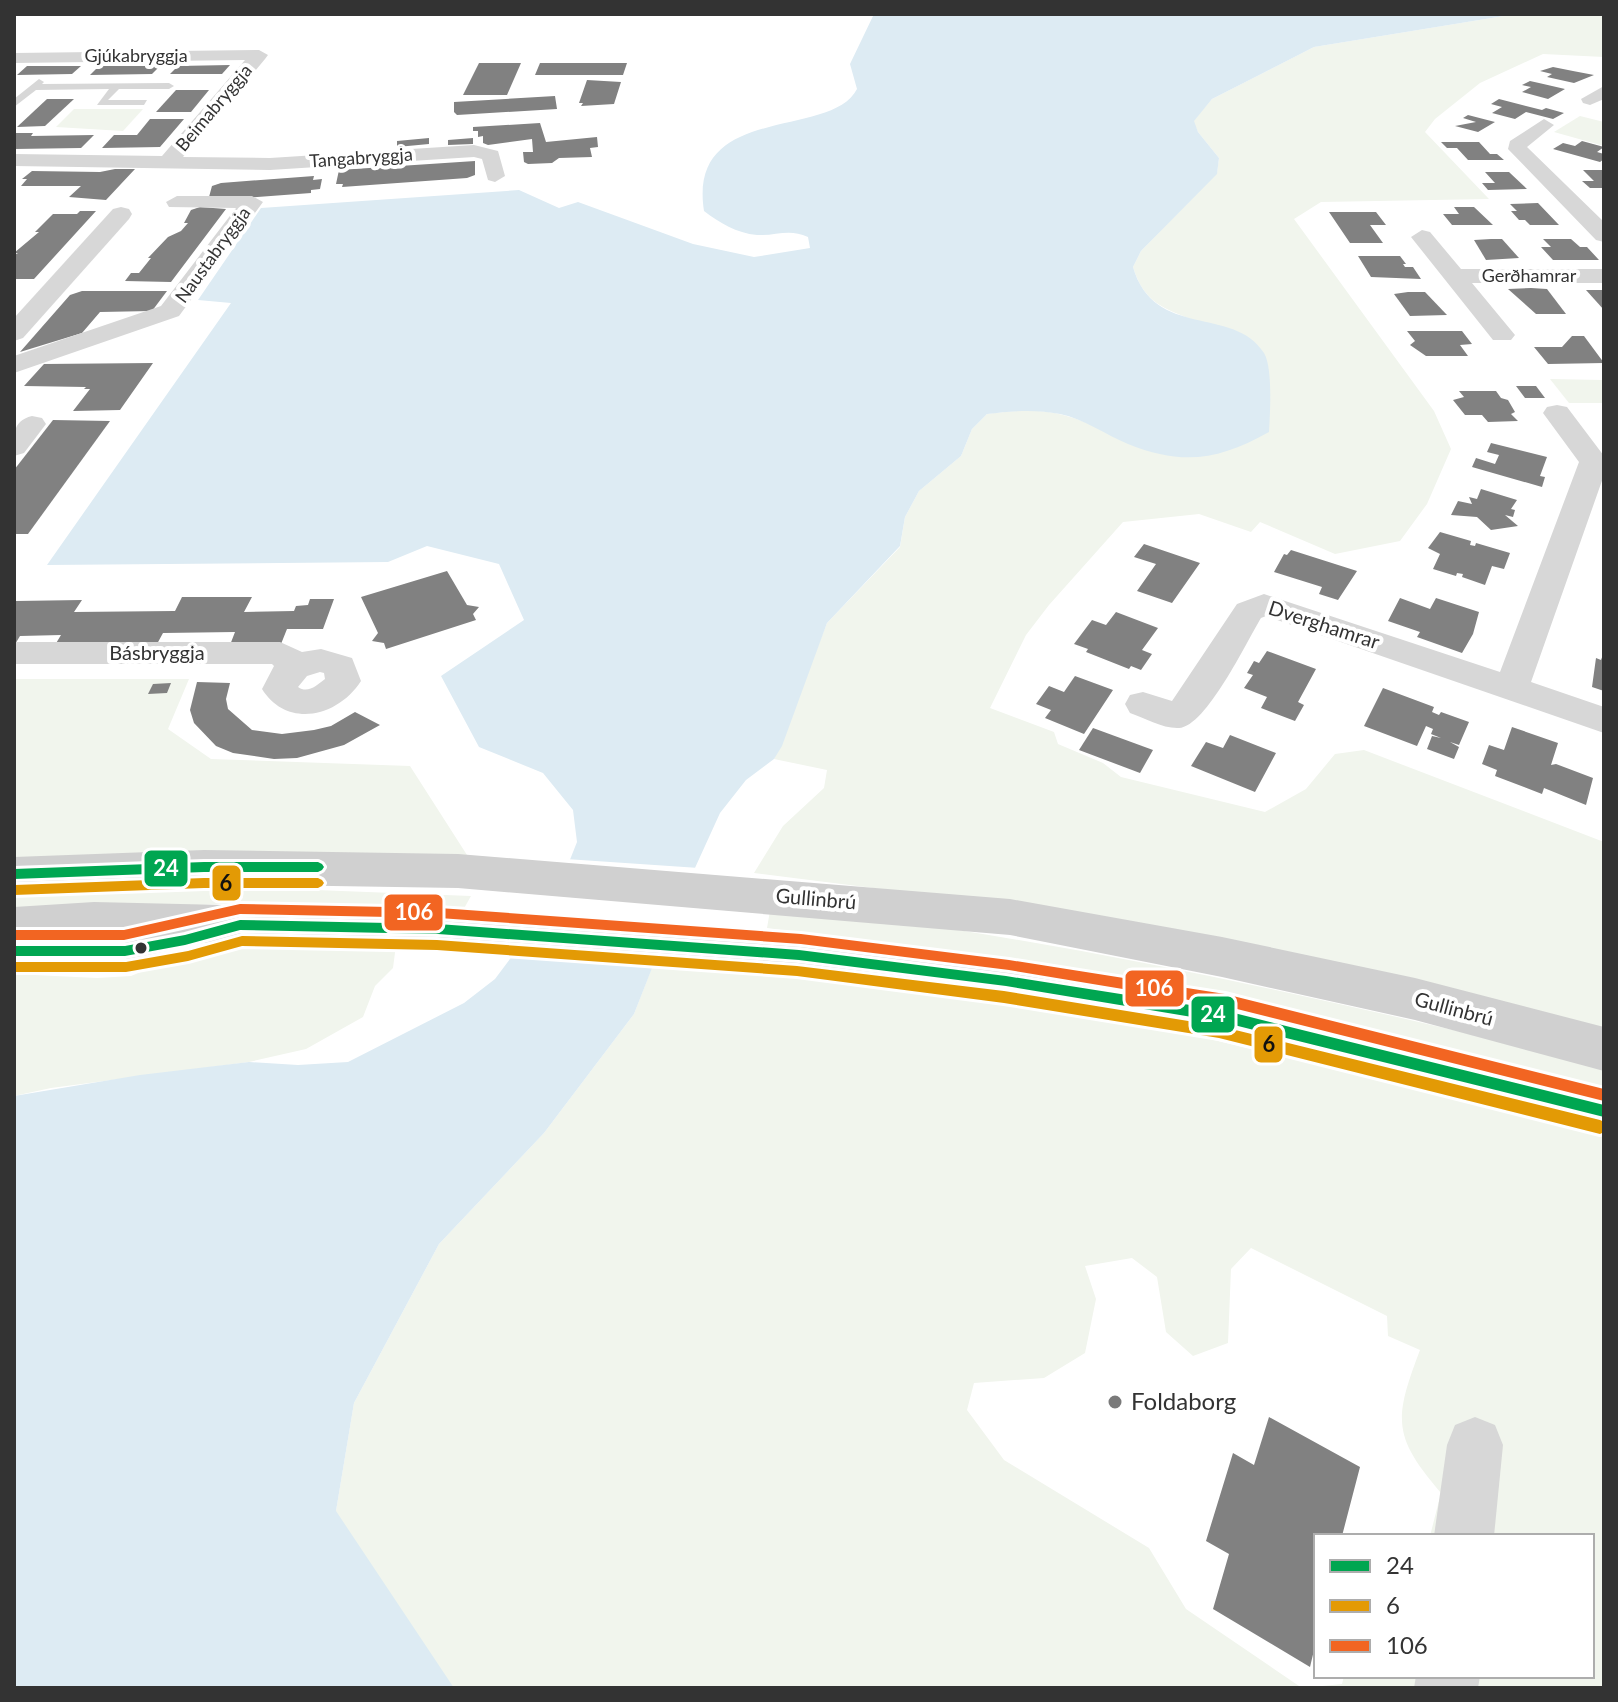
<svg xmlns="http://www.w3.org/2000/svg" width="1618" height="1702" viewBox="0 0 1618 1702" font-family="Lato,sans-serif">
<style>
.green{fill:#f1f5ed;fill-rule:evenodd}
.water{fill:#ddebf3}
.pier{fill:#fff}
.building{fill:#818181}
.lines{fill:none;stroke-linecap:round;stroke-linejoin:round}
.lane{fill:#d7d7d7;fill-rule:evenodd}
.street{fill:#d7d7d7;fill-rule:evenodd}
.secondary{fill:#d0d0d0;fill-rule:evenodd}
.bus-1-casing{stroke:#fff;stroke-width:6}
.bus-2-casing{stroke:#fff;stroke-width:6}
.bus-3-casing{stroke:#fff;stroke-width:6}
.bus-1{fill:#00a651;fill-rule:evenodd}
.bus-2{fill:#e39a05;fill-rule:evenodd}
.bus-3{fill:#f26522;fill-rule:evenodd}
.bus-dot{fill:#333;stroke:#fff;stroke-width:3}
.poi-dot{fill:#7a7a7a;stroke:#fff;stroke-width:3}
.labels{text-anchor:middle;stroke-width:8;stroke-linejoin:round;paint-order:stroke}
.far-street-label{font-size:18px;fill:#333;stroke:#fff}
.street-label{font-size:20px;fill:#333;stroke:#fff}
.near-poi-label{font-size:24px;fill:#333;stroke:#fff;text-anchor:start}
.line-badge{stroke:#fff;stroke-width:3}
.badge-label{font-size:22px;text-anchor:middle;font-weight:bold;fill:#fff}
.pale-badge-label{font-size:22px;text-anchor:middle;font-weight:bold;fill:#111}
</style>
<rect width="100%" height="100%" fill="#fff"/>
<!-- green -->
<g class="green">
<path d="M1516,14H1604V57L1543,54L1480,83L1435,119L1425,132L1489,199L1321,202L1294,219L1434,411L1451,449L1427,504L1400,541L1335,554L1260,522L1251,532L1199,514L1123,522L1049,605L1026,635L990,708L1054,732L1058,744L1103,763L1121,777L1265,812L1306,789L1335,754L1364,750L1604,842V1033L1064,912L754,873L783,826L824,788L827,770L774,759L827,623L900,547L905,517L919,491L961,456L972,429L987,414C1012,411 1038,408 1063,415C1096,423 1125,443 1158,453L1196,321C1163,308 1144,303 1133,267L1141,251L1217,173L1219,158L1198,132L1193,121L1212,99L1314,47Z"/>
<path d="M74,109H143L123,131L56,127Z"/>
<path d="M1580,116L1604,122V146L1554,132Z"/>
<path d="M1550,379L1604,380V403H1569Z"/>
<path d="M14,679H189L168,729L211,759L410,766L467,855L14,863Z"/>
<path d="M264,888L471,896L462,912L274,902L14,912V897Z"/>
<path d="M771,905C1053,936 1328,999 1604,1066V1091L1228,999L1080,971L767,928Z"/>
<path d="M303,940L396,945L393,968L375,986L363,1017L306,1049L249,1062L51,1088L14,1096V974L97,978L131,976L201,947Z"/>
<path d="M653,965L908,985L1197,1036L1604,1134V1688H231L336,1511L354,1403L439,1244L544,1133L634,1014ZM1251,1248L1387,1316L1388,1336L1420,1350C1394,1419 1392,1436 1441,1493L1430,1536H1592V1676H1344L1342,1684L1302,1688L1186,1609L1149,1548L1004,1460L967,1410L974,1383L1044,1378L1085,1353L1096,1299L1085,1266L1132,1258L1157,1277L1166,1332L1193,1356L1228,1343L1231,1269Z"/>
</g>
<!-- water -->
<path class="water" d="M874,14H1516L1314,47L1212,99L1194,121L1198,132L1219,158L1217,174L1141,251L1133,267C1154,340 1234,305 1264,353C1273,368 1270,414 1269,432C1219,460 1183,466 1128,444C1106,435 1084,419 1060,414C1035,409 1012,411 987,414L972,429L961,456L919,491L905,517L900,546L827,623L782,746L774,759L746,780L720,813L669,925L634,1014L544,1133L439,1244L354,1403L336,1511L454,1688H14V1096L140,1075L249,1062L298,1065L348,1062L464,1003L495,979L554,900L577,842L573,810L543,773L479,747L441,676L524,620L499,564L427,546L388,562L47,565L231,303L198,300L261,208L519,190L559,208L578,202L693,244L754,257L810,248L808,237C789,228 776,236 757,235C736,233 720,223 704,211C687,102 831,140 857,89L850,64Z"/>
<!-- pier -->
<path class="pier" d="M566,859L699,868L657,965L509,954L551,898Z"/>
<!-- building -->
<g class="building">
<path d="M479,63H521L507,95H463Z"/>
<path d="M540,63H627L623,75H535Z"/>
<path d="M230,65L222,74H170L178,66Z"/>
<path d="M27,66H81L72,74L17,75Z"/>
<path d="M99,66H160L152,74L90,75Z"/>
<path d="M1553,67L1573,71L1594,75L1574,83L1547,77L1552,74L1540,71Z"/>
<path d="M587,80L621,82L614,104L581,106L583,103H579Z"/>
<path d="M1530,81L1539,83L1565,89L1548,99L1522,92L1531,87L1522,85Z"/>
<path d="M176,90H209L191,112H156Z"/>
<path d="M555,96L557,109L457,115L454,112V102Z"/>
<path d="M47,99H74L45,126L17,127Z"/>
<path d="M1499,99L1542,110L1546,108L1564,113L1553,119L1526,112L1515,119L1492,113L1502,107L1491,104Z"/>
<path d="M1468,115L1495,122L1478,132L1455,126L1476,122L1463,118Z"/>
<path d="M150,119H184L160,147L102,148L114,135H137Z"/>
<path d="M540,123L546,142L597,137L598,147L590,148L592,157L559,158L552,163L528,164L524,162L523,152H533L532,139L488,145L483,143V136L478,137V131H473V127Z"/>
<path d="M14,133H33L31,136L94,135L81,148L14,149Z"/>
<path d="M429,138V144L397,147V141Z"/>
<path d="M473,138V144L448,145V140Z"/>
<path d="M1582,141L1604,147L1597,152L1604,154V159L1600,162L1553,149L1563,143L1575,146Z"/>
<path d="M1441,142H1479L1490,154H1497L1504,160H1468L1457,148H1447Z"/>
<path d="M475,161V175L467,178L342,187L343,184H336L339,170Z"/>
<path d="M115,169H135L106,200L69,197L81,186H21L27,179H22L32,171L100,172Z"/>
<path d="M1583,170H1604V188H1590L1582,181H1594Z"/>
<path d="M1485,172H1509L1527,189L1488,190L1482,183H1495Z"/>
<path d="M314,176L313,180L322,179L320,189L311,190V193L215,200L209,197L212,186L221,183Z"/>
<path d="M1538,203L1559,225H1530L1525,220H1519L1511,211H1517L1510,204Z"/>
<path d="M200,207L226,209L171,282L125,281L131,273H139L151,258H148L168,237L181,231L188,223H184L191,210Z"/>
<path d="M1454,207H1474L1493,225H1452L1443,214H1459Z"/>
<path d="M80,211H96L34,279H14V255L18,253H14L39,232H35L53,214H77Z"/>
<path d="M1329,212H1376L1386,225H1370L1383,243H1350Z"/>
<path d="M1491,239H1502L1519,258L1486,260L1474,240Z"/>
<path d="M1543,239H1571L1580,247H1587L1599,260H1553L1541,247H1551Z"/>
<path d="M1358,256H1400L1406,264H1403L1405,267H1413L1421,279L1371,277Z"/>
<path d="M1531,288L1547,289L1566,314H1536L1508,289Z"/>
<path d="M1586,290H1604V310Z"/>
<path d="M82,291H167L152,311L100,312L82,333L20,352L70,295Z"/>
<path d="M1408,292H1425L1447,315L1410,316L1394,294Z"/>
<path d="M1407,331H1462L1472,344L1460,345L1468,356H1426L1410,345L1415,341Z"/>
<path d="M1572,336H1584L1604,363L1548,364L1534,347H1562Z"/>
<path d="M153,363L120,410L73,411L90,389H84L86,387L24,386L44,364Z"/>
<path d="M1516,386H1536L1545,398H1525Z"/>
<path d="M1459,391H1496L1501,398L1508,400L1515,412L1511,414L1518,421L1488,422L1482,415H1465L1453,400L1464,397Z"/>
<path d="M53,420L110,421L28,534H14V470Z"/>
<path d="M1491,443L1547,457L1540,476L1545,477L1542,487L1472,467L1476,458L1495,464L1499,455L1487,452Z"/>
<path d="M1481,489L1517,500L1511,509L1515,510L1513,517L1505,515L1518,526L1491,530L1477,517L1451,515L1458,501L1472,504L1469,497L1477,499Z"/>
<path d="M1440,532L1471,541L1470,545L1475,546L1476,543L1510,553L1504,569L1492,566L1485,585L1462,577L1463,574L1457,573L1456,576L1433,569L1440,554L1428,548Z"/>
<path d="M1144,544L1200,563L1172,603L1137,591L1156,564L1134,557Z"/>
<path d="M1291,550L1357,571L1338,600L1319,594L1322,587L1274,572L1284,554L1287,555Z"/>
<path d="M447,571L467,605L479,607L473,614L476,620L386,649L384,643L372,641L378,633L361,597Z"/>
<path d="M182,597H252L244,612L294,611L296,606L308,605L310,599H334L323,629H287L281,644L230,645L235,632L163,633L157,644L55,645L61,635L20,636L14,646L16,601L82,600L74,612L175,611Z"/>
<path d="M1400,598L1430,609L1436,598L1479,612L1473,634L1462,653L1417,637L1420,632L1388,621Z"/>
<path d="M1116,612L1158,628L1142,650L1152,654L1141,670L1131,666L1129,669L1086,652L1088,649L1074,644L1092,620L1106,625Z"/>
<path d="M1267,651L1316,669L1298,702L1304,705L1295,721L1261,708L1267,697L1244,688L1253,675L1247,673L1254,661L1259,663Z"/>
<path d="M1604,652V691L1592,687L1596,658L1601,660Z"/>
<path d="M1075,676L1113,690L1084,734L1045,718L1051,710L1036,704L1049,686L1064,692Z"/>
<path d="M197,682L230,683L226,699L228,709L252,730L282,734L314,730L331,726L355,712L380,725L344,745L297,758L274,759L233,753L216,746L194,723L190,710Z"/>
<path d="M171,683L167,693L148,694L153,684Z"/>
<path d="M1383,688L1434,707L1432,712L1439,715L1441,712L1469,722L1459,745L1450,742L1459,747L1454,759L1427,749L1432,736L1441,738L1431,734L1433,729L1426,726L1417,746L1364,726Z"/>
<path d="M1512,727L1558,743L1551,765L1556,764L1593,778L1586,805L1544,788L1542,794L1495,776L1497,770L1482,764L1489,745L1504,750Z"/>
<path d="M1093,728L1153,750L1140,773L1079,750Z"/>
<path d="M1230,735L1276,753L1255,792L1191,766L1206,742L1223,748Z"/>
<path d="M1269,1417L1360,1467L1342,1536H1316V1642L1310,1667L1213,1609L1229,1554L1206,1541L1233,1453L1254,1465Z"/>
</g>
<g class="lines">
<!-- lane -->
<g class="lane">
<path d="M39,79L44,82L42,84L169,83L174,86L169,89H119L108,100H147L144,105H97L109,89L36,90L14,107V99Z"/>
<path d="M200,927L208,930L211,936L208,942L125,960H14V942H125Z"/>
</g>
<!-- street -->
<g class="street">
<path d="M259,50L268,55L265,59L183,157L270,158L474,145L498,151L505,176L495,182L488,180L482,159L474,157L270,170L14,166V154L162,156L245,60L14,63V53Z"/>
<path d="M1604,86V99L1590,105L1583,103L1581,99Z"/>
<path d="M1544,119L1554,125L1527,147L1604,222V242L1596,240L1508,149L1510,141Z"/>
<path d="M177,196H252L263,202L179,316L14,373V356L161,306L236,208L169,207L166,202Z"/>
<path d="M121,207L129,209L132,214L129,219L23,338L14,341V318L113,209Z"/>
<path d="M1422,230L1430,232L1461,269H1604V283H1472L1515,335L1511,340H1493L1411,237Z"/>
<path d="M1557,405L1567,407L1604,456V475L1531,682L1604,707V733L1266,616L1261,618C1247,641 1206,727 1179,728C1164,729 1144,718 1130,713L1125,704L1130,695L1143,692L1172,701L1237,604L1264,594L1500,672L1579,462L1543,413L1547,407Z"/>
<path d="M32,416L42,418L46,424L24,453L14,456C14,437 11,421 32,416Z"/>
<path d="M14,642H280L302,652L321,649L352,658L361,681C338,717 287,729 262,689L274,666L272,664H14ZM320,672L324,673L325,679C317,685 308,694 298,687L307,676Z"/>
<path d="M1475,1417L1495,1425L1503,1445L1494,1536H1434L1447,1445L1455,1425Z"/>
<path d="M1416,1676H1480L1478,1688H1414Z"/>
</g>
<!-- secondary -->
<g class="secondary">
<path d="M204,850L458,854L1010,899L1222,937L1415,978L1604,1027V1071L1415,1020L1222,977L1010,935L458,888L204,884L14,891V857Z"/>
<path d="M94,902L438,910L799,936L1006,961L1222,995L1604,1087V1135L1222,1037L1006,1001L799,974L438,948L94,940L14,945V907Z"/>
</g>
<defs>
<g id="bus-1">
<path d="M204,862H318L322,864L324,867L322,870L318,872H204L14,879V869Z"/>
<path d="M240,920L438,924L799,950L1006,976L1222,1010L1604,1105V1117L1222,1022L1006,986L799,960L438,934L240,930L185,945L125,956H14V946H125L185,935Z"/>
</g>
<g id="bus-2">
<path d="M204,878H318L322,880L324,883L322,886L318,888H204L14,895L15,885Z"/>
<path d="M242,936L437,940L797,966L1004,991L1219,1026L1600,1120L1604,1122V1132L1600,1134L1219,1038L1004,1003L797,976L437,950L242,946L188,961L126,972H14V962H126L188,951Z"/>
</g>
<path id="bus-3" d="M240,904L439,908L801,934L1009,960L1225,994L1604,1089V1101L1225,1006L1009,970L801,944L439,918L240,914L124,940H14V930H124Z"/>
</defs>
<!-- bus-1 casing -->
<use href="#bus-1" class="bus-1-casing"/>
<!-- bus-2 casing -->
<use href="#bus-2" class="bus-2-casing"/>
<!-- bus-3 casing -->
<use href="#bus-3" class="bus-3-casing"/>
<!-- bus-1 -->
<use href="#bus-1" class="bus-1"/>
<!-- bus-2 -->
<use href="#bus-2" class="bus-2"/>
<!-- bus-3 -->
<use href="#bus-3" class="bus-3"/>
</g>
<!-- markers -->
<circle class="bus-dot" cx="141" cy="948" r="7"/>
<circle class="poi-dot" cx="1115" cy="1402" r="8"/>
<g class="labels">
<!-- far-street labels -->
<g class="far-street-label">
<text x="136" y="62">Gjúkabryggja</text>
<text transform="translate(214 108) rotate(-50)" y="6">Beimabryggja</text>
<text transform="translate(361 158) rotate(-4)" y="6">Tangabryggja</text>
<text transform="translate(213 255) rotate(-54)" y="6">Naustabryggja</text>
<text x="1529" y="282">Gerðhamrar</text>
</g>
<!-- street labels -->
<g class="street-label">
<text transform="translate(1324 625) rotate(18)" y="7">Dverghamrar</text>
<text x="157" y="660">Básbryggja</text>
<text transform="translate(816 899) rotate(5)" y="7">Gullinbrú</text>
<text transform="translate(1454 1009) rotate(15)" y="7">Gullinbrú</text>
</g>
<!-- near-poi labels -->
<g class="near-poi-label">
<text x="1131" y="1410">Foldaborg</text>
</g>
</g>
<g class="line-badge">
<rect x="143" y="849" width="46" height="39" rx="8" fill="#00a651"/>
<rect x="211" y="864" width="31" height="38" rx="8" fill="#e39a05"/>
<rect x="383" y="893" width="61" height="39" rx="8" fill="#f26522"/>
<rect x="1124" y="969" width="61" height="39" rx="8" fill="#f26522"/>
<rect x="1190" y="995" width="46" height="39" rx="8" fill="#00a651"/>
<rect x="1253" y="1025" width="31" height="39" rx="8" fill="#e39a05"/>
</g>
<g class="badge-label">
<text x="166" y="876">24</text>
<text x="414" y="920">106</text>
<text x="1154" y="996">106</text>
<text x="1213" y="1022">24</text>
</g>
<g class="pale-badge-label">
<text x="226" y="891">6</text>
<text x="1269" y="1052">6</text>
</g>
<!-- border -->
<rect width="1618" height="1702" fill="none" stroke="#333333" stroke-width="32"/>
<!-- legend -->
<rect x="1314" y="1534" width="280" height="144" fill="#ffffff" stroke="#adadad" stroke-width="2"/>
<rect x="1330" y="1560" width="40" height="12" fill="#00a651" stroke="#adadad" stroke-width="2"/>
<text x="1386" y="1574" font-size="24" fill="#333333">24</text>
<rect x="1330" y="1600" width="40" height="12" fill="#e39a05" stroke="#adadad" stroke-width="2"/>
<text x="1386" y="1614" font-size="24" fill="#333333">6</text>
<rect x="1330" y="1640" width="40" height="12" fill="#f26522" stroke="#adadad" stroke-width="2"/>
<text x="1386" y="1654" font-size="24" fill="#333333">106</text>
</svg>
